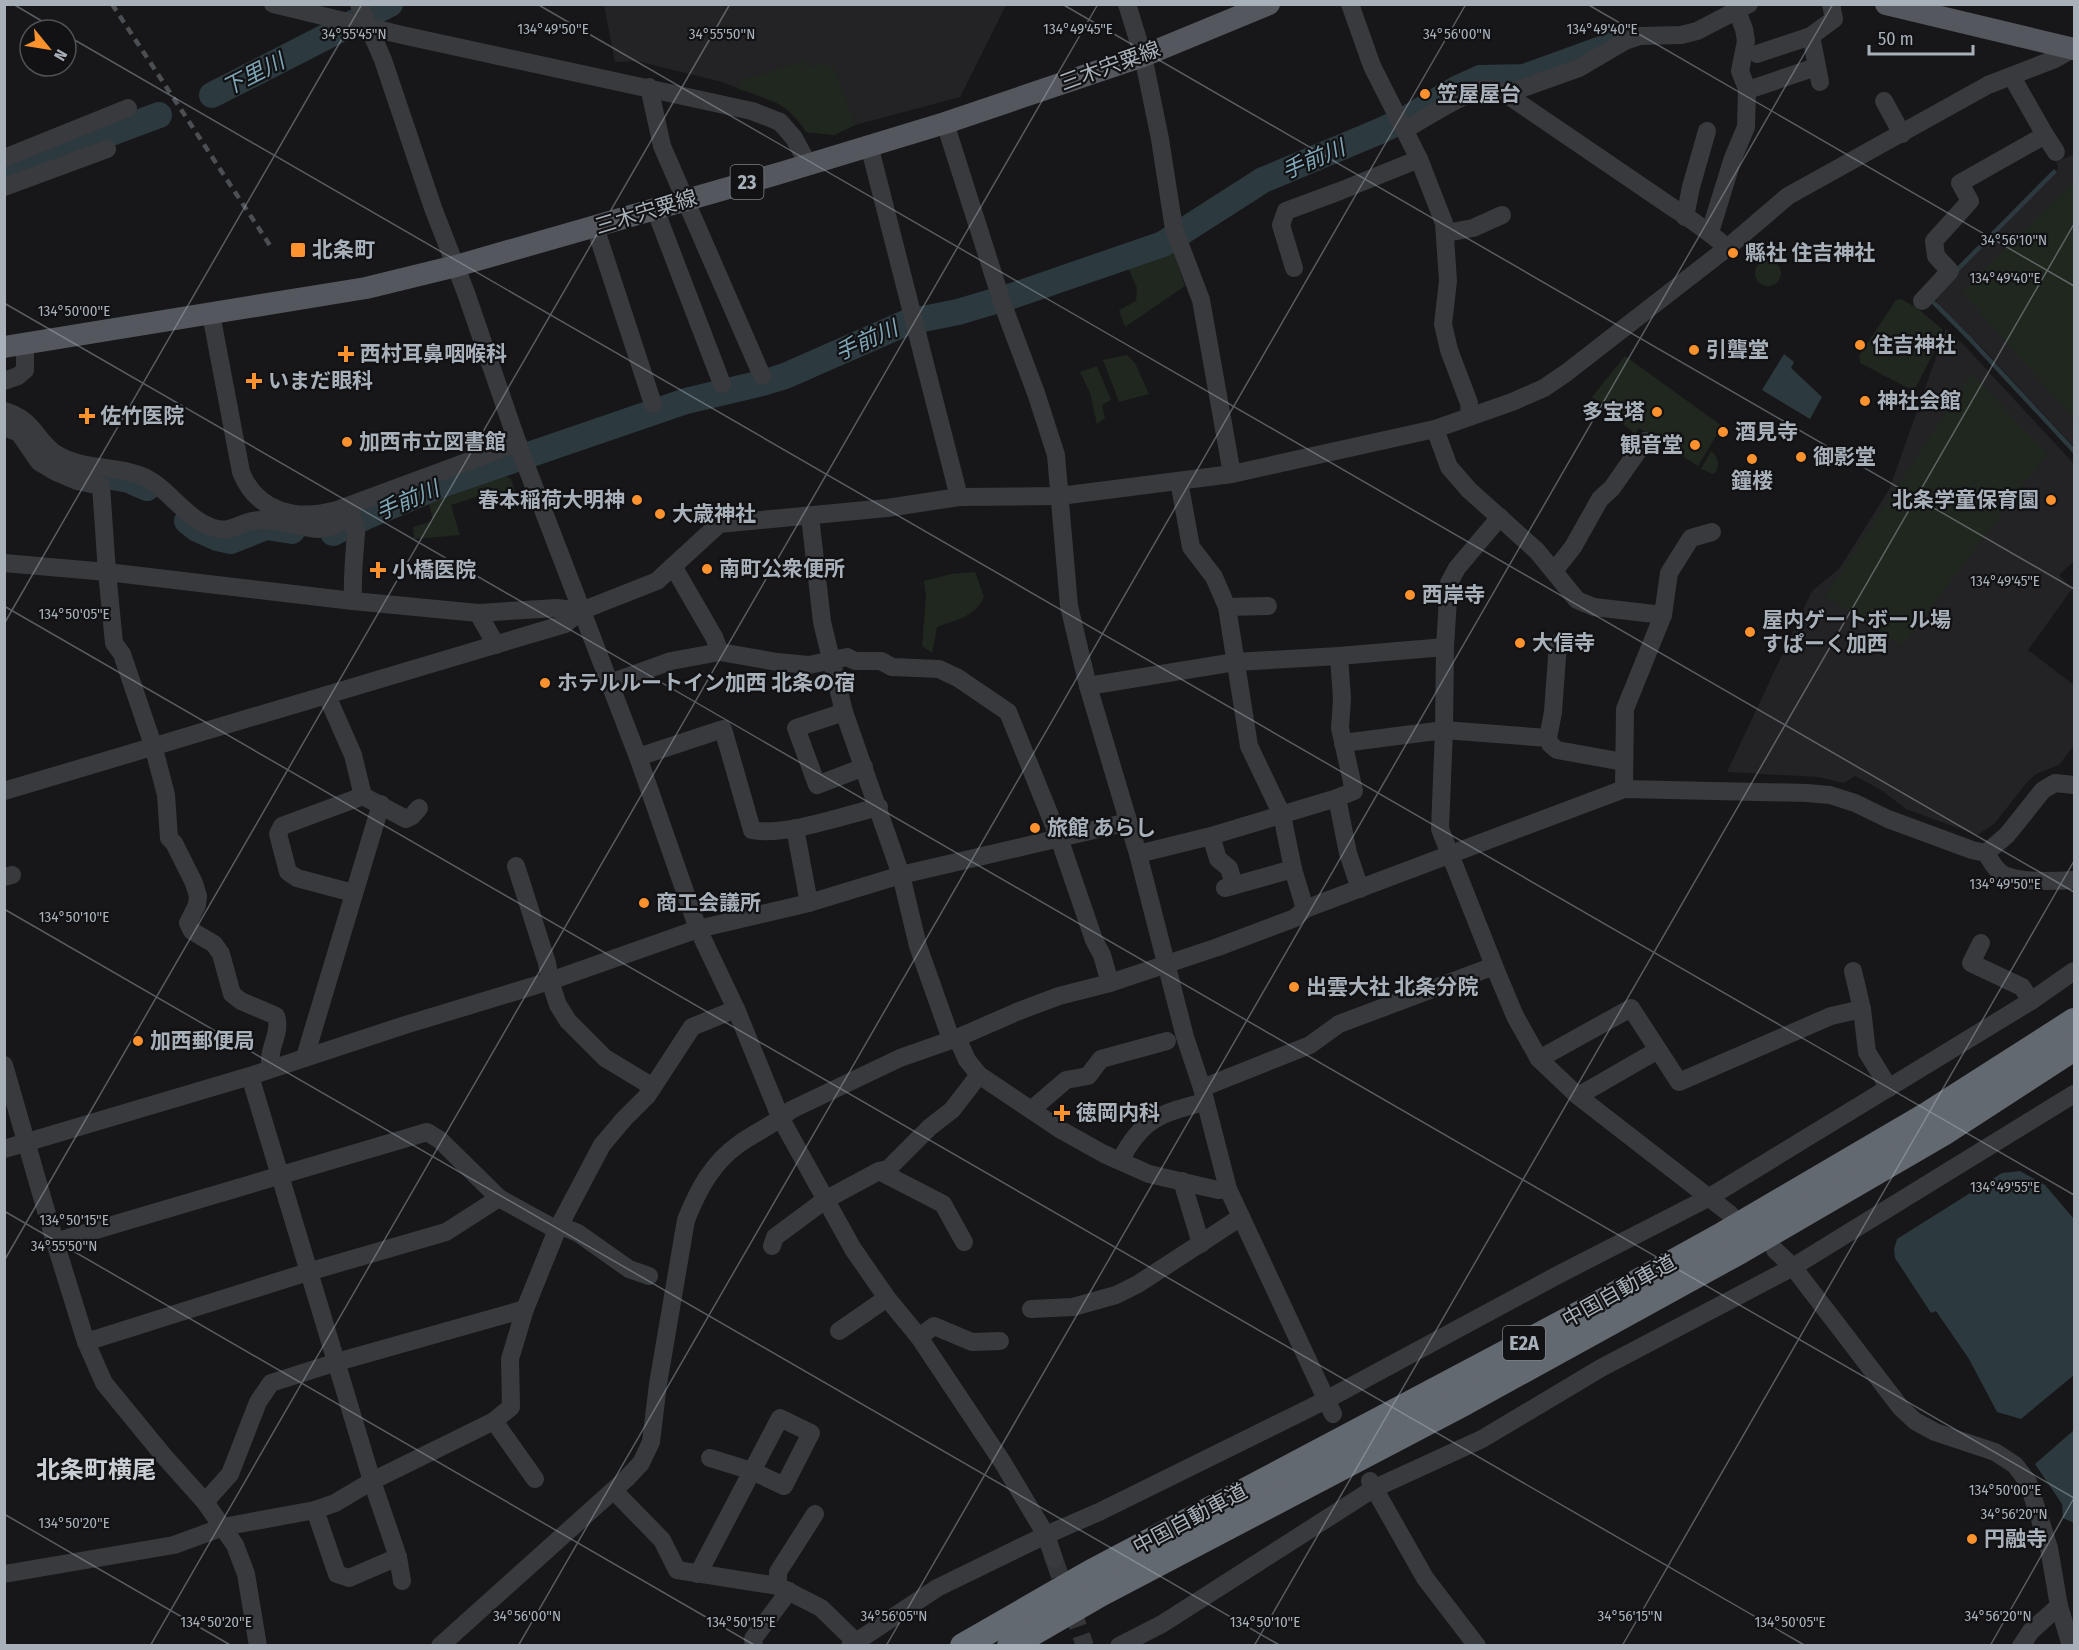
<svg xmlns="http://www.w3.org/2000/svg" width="2079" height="1650" viewBox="0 0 2079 1650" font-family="'Fira Sans Condensed','Noto Sans JP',sans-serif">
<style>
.built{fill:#232326}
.green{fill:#1f271f}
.water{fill:#2c393e}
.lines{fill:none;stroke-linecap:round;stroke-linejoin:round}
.stream{stroke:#2c393e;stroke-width:4.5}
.river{stroke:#2c393e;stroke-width:26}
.minor-tunnel{stroke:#343639;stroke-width:18;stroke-dasharray:18 9;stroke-linecap:butt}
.minor{stroke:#383a3e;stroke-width:18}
.major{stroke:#54575d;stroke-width:22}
.highway{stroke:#636970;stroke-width:26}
.rail{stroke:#4b4e53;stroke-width:4.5;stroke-dasharray:8 6;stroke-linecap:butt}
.ticks{fill:none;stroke:#a8b1ba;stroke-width:1.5;stroke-opacity:0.45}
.poi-dot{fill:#fb922d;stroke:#121214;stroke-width:2}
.labels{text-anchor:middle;stroke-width:4.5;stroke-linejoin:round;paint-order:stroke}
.shield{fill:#121214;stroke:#7b8188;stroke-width:1.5}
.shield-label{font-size:20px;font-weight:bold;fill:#a8b1ba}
.street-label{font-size:21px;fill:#a8b1ba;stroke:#121214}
.poi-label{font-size:21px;font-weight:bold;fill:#a8b1ba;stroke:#121214;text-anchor:start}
.water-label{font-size:22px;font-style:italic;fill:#7ea6b6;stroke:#121214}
.quarter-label{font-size:24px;font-weight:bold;fill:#cacfd5;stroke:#121214}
.ticks-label{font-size:15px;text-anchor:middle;fill:#a8b1ba;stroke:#121214;stroke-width:4.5;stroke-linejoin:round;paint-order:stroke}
</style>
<rect width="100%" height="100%" fill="#171719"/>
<!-- built -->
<g class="built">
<path d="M604,5H1006L960,97L855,125L834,135L806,132L796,116L782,105L722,82L637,61L615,62Z"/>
<path d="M2074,154V447L1978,343L1938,305L1935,296L1937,292L2056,172L2058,167L2056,162Z"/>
<path d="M1946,329L1964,345L2074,464V561L2059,575L2072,589L2028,650L2074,685V745L2059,765L2036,774L2028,781L1994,824L1977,835L1906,809L1881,790L1855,776L1844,783L1818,777L1727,772L1812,591L1839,569L1889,490Z"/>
</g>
<!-- green -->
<g class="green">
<path d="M805,61L807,68L824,63L834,69L855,125L834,135L806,132C788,103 769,98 738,89L742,80Z"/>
<path d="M2074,181V419L1962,292Z"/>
<path d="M1173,251L1185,286L1125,327L1119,310L1136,301L1137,288L1128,268Z"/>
<circle cx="1768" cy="273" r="13"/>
<path d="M1901,299L1917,308L1942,329L1943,334L1916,387L1910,389L1860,363L1859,356L1896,300Z"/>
<path d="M1127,355L1135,363L1149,394L1119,402L1103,360Z"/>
<path d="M1625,356L1722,426L1698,466L1639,428L1635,434L1592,397Z"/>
<path d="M1097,366L1111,400L1102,405L1105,418L1097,424L1090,393L1080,372Z"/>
<path d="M1972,373L2047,454L1902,646L1825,596Z"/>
<path d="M1711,451C1718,457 1720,463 1716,472L1713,474L1701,469Z"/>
<path d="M502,475L511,479L517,498L513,504L500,509L495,491L451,505L460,535L414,539L413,527L433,521L429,504Z"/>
<path d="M975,572L984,597C975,617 956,620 937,627L932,653L922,646L926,596L924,581L951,574Z"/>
</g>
<!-- water -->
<g class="water">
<path d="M1784,354L1794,362L1791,368L1822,397L1810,419L1762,390Z"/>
<path d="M2020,1171L2045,1185L2074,1219V1375L2021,1419L1997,1412L1969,1359L1936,1311L1931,1313L1895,1258L1894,1249L1897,1239L2002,1173Z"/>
<path d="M2074,1430V1523L2063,1518L2062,1504L2035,1464Z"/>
</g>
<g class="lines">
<!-- stream -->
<g class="stream">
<path d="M1956,271L2054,172"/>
<path d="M1930,299L1970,339L2074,451"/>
</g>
<!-- river -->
<g class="river">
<path d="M212,95L390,4"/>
<path d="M4,173L159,115"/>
<path d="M72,470L129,480L147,488"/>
<path d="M187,521L197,529L217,538L231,541L266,527L292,531"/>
<path d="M333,533L365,517L444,484L686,401L762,383L785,376L908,322L958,312L1015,295L1163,244L1263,180L1380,131L1408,118L1458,88L1480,78L1524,77L1604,48L1617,39"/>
</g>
<!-- minor-tunnel -->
<path class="minor-tunnel" d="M1054,1559L1085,1646"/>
<!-- minor -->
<g class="minor">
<path d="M273,4L402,35L752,111L780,122L794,138L808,164"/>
<path d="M359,4L383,60L433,208L466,293L520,450L638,757L698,929L736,1009L781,1119L853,1249L887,1298L919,1337L1003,1463L1046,1535L1054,1559"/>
<path d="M1127,4L1143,56L1160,139L1174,229L1201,300L1232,474"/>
<path d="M1350,4L1372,66L1419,159L1444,223L1448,281L1443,324L1449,350L1469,403L1470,417"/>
<path d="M1811,36L1820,82"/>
<path d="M1757,54L1811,36L1834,19L1831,4"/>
<path d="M649,87L662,146L762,376"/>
<path d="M1751,89L1816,67"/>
<path d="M1506,94L1579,68L1625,41L1640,36L1681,35L1697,31L1749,4"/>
<path d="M1884,101L1902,134"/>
<path d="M945,123L1003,305L1036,393L1056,455L1069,606L1088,686L1138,854L1185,1037L1202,1088L1228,1189L1333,1414"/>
<path d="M1404,130C1423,120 1464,92 1484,89C1492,88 1499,91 1506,94C1557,129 1609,164 1660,199C1683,215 1707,229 1727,248"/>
<path d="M2045,135L2056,152"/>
<path d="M869,145L959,497"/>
<path d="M4,158L128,108"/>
<path d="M4,187L107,149"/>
<path d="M655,209L722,384"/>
<path d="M1685,217L1691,187L1707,131"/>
<path d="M595,227L653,404"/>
<path d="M1710,232L1733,158L1746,127L1747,89L1740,71L1746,41L1744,29L1737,11"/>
<path d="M1446,233L1473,228L1502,215"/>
<path d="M1294,268L1281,225L1286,211L1340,191L1419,159"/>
<path d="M1922,301L1950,271L1936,256L1934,241L1970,201L1960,183L2045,135L2012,77"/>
<path d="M211,314L241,472C257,513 298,521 337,510L518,443"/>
<path d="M4,381L18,376L25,370V343"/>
<path d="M4,411C35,420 35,440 56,454C82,470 112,465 139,475C165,484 180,512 204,524C232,538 236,521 260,520C280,519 299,528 318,529C331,529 342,522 352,516C354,522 357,529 356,534C354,557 352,578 353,601"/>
<path d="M4,427L19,433L39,462L56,472L77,481L101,486L107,572L114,643L122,654L153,745L166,795L169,838L174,843L194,883L198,896L197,905L188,923L192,931L214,944L221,954L232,994L241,1001L276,1016C282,1034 266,1050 271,1068"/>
<path d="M1435,429L1449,467L1469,490L1537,551L1577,600L1594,607L1663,615L1625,709L1624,789"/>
<path d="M1179,481L1191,547L1214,577L1227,607L1249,746L1282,815L1293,869L1305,909"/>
<path d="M810,516L822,622L844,712L901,875L918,946L951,1039"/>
<path d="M1500,517L1457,568L1449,583L1445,647L1444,730L1440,829L1497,973L1515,1016L1539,1059L1578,1096L1730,1214"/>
<path d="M4,563L107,572L353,601L478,613L557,608L581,611"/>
<path d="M673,566L714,637L720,652"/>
<path d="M1554,571L1573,547L1600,499L1612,488L1645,441"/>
<path d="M1227,607L1268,606"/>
<path d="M478,613L496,645"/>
<path d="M1663,615L1669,573L1691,538L1712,532"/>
<path d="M610,683L671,661L720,652L777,662L809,665L847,657L855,661H881L892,667L939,669L958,678L1008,712L1059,838L1094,940L1102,955L1110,983"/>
<path d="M1088,686L1235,662L1339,656L1445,647"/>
<path d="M327,696L353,755L363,796"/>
<path d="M844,712L796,728L817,785L864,767"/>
<path d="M1548,738L1553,712L1558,643"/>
<path d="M1343,743L1444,730L1548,738L1550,744L1557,750L1624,762"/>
<path d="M638,757L723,729L752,830C784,837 845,815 879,807"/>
<path d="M4,791L565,624L581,611L657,581L719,524L887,508L959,497L1060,496L1232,474L1435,429L1512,402L1544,388L1566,373L1727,248L1788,196L1988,85L2055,59L2073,49"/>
<path d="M1337,798L1348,853L1360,889"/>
<path d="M795,828L809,903"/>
<path d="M1211,836L1218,859L1229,868L1234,885"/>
<path d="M1986,853C1991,861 1996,871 2004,875C2022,883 2055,881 2074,880"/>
<path d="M1138,854L1211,836L1337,798L1354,791L1340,728L1342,699L1339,656"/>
<path d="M516,866L547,963L550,981L558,1005L568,1021L605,1058L653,1087"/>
<path d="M4,877L12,875"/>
<path d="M1225,888L1293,869"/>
<path d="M353,893L297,878L288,872L278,834L282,826L363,796L406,819L412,816L419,808"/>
<path d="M1981,943L1971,963L2022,987L2031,1001"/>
<path d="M1853,971L1862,1009L1867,1052L1889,1088"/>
<path d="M957,1038L967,1060L979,1075L1061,1130L1104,1154L1149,1174L1218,1190L1228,1189"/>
<path d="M305,1057L381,804"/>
<path d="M1539,1059L1631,1008L1679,1082L1831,1016L1862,1009"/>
<path d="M4,1065L55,1242L86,1342L104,1383L163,1455L205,1502L235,1545L246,1574L258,1646"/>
<path d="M250,1076L372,1481L398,1557L402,1581"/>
<path d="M1202,1088L1310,1045L1339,1024L1494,966"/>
<path d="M1578,1096L1658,1050"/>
<path d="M1031,1110L1066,1080L1088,1076L1101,1059L1167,1041"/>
<path d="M4,1149L250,1076L405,1025L550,981L698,929L809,903L901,875L1128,822"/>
<path d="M1120,1161C1142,1118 1161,1113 1205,1102"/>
<path d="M879,1171L943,1204L964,1242"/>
<path d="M1182,1181L1201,1244"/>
<path d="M561,1226L578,1233L629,1269L649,1276"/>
<path d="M55,1242L427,1132L440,1140L499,1198L557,1230"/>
<path d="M772,1246L775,1237L825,1200L879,1171L888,1169L930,1127L952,1110L979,1075"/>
<path d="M1775,1250L1793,1267L1901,1408L1915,1421L1935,1432L1995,1452L2015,1465L2028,1482L2049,1548L2059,1606L2071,1646"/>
<path d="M1031,1309L1073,1307L1116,1295L1138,1284L1241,1217"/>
<path d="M839,1331L887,1298"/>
<path d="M919,1337L934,1326L972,1342L1000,1341"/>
<path d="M86,1342L308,1272L446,1232L499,1198"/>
<path d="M494,1421L535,1479"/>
<path d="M1370,1481L1425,1578L1477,1646"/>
<path d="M620,1497L662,1540L677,1570L778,1586L821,1608L856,1642"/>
<path d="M205,1502L230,1474L258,1402L271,1383L337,1362L525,1309"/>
<path d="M315,1510L337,1574L349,1578L398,1557"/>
<path d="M4,1574L174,1545L223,1527L315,1510L335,1503L372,1481L494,1421L511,1407L510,1359L525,1309L557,1230L602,1145L624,1119L647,1096L692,1027L736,1009"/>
<path d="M698,1574L780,1418L811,1433L784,1486L752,1471L710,1458"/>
<path d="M778,1586V1572L815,1514"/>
<path d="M440,1646L627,1478L641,1463L651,1442L658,1384L686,1220C698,1190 712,1163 739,1144C756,1132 775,1124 791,1110L900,1058L957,1038L1019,1011L1059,996L1110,983L1218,947L1295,918L1305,909L1624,789L1807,793L1830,795L1855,803L1888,819L1972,850L1986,853L2007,835L2043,790L2055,783L2074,785"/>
<path d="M754,1646L753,1639L789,1591"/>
<path d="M850,1646L937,1588L1046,1535L1099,1512L1326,1400L1554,1277L1708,1198L2031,1001L2074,971"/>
<path d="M1119,1646L1162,1624L1373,1489L1482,1439L1601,1368L1793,1267L2074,1094"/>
<path d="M2021,1646L2031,1631L2059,1606"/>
</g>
<!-- major -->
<g class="major">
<path d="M1886,4L2074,49"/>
<path d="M4,347L366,288L456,266L777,174L945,123L1143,56L1269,4"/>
</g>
<!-- highway -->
<g class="highway">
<path d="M963,1646L1090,1573L1587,1310L1724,1234L1927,1115L2074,1021"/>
<path d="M1010,1646L1100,1594L1462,1404L1740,1251L1943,1133L2074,1048"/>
</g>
<!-- rail -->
<path class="rail" d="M112,4L271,247"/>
</g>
<!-- ticks -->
<path class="ticks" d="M13,4L57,30M537,4L2074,892M1062,4L2074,589M1587,4L2074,286M66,35L2074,1195M4,303L2074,1498M4,606L1806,1646M4,624L362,4M4,909L1281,1646M4,1211L756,1646M4,1261L730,4M4,1514L232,1646M150,1646L1098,4M518,1646L1466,4M886,1646L1833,4M1254,1646L2074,224M1622,1646L2074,861M1990,1646L2074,1498"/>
<!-- markers -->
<g class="poi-dot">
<circle cx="1425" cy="94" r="6"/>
<rect x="290" y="242" width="16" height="16" rx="3"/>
<circle cx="1733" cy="253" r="6"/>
<circle cx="1860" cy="345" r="6"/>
<circle cx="1694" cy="350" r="6"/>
<path d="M343 345h6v6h6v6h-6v6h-6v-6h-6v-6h6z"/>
<path d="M251 372h6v6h6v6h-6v6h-6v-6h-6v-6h6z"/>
<circle cx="1865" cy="401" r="6"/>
<circle cx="1657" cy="412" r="6"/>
<path d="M84 407h6v6h6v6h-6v6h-6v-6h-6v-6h6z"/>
<circle cx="1723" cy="432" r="6"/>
<circle cx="347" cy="442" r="6"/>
<circle cx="1695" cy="445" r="6"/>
<circle cx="1801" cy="457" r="6"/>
<circle cx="1752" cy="459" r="6"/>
<circle cx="637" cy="500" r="6"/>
<circle cx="2051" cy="500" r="6"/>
<circle cx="660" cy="514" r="6"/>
<circle cx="707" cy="569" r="6"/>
<path d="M375 561h6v6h6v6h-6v6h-6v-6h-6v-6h6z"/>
<circle cx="1410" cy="595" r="6"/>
<circle cx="1750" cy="632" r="6"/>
<circle cx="1520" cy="643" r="6"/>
<circle cx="545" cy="683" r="6"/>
<circle cx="1035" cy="828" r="6"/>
<circle cx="644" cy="903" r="6"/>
<circle cx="1294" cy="987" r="6"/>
<circle cx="138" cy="1041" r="6"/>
<path d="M1059 1104h6v6h6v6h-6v6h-6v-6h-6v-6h6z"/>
<circle cx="1972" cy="1539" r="6"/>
</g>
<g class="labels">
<!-- shield labels -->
<g class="shield">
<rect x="730.5" y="165" width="33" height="34" rx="4.5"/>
<rect x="1503" y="1326" width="42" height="34" rx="4.5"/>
</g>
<g class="shield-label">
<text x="747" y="189">23</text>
<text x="1524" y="1350">E2A</text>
</g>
<!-- street labels -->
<g class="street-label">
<text transform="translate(1110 66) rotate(-20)" y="7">三木宍粟線</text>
<text transform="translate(646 212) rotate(-17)" y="7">三木宍粟線</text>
<text transform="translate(1619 1291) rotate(-29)" y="7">中国自動車道</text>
<text transform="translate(1190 1519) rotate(-28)" y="7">中国自動車道</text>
</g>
<!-- poi labels -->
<g class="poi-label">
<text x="1437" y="101">笠屋屋台</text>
<text x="312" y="257">北条町</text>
<text x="1745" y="260">縣社 住吉神社</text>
<text x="1872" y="352">住吉神社</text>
<text x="1706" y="357">引聾堂</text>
<text x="360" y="361">西村耳鼻咽喉科</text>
<text x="268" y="388">いまだ眼科</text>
<text x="1877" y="408">神社会館</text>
<text x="1645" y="419" text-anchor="end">多宝塔</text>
<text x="100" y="423">佐竹医院</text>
<text x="1735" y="439">酒見寺</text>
<text x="359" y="449">加西市立図書館</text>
<text x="1683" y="452" text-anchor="end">観音堂</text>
<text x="1813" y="464">御影堂</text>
<text x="1752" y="488" text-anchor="middle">鐘楼</text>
<text x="625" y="507" text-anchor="end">春本稲荷大明神</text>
<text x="2039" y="507" text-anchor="end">北条学童保育園</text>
<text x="672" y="521">大歳神社</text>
<text x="719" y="576">南町公衆便所</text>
<text x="392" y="577">小橋医院</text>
<text x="1422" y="602">西岸寺</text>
<text x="1762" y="627">屋内ゲートボール場<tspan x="1762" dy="24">すぱーく加西</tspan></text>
<text x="1532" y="650">大信寺</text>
<text x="557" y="690">ホテルルートイン加西 北条の宿</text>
<text x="1047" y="835">旅館 あらし</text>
<text x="656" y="910">商工会議所</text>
<text x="1306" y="994">出雲大社 北条分院</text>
<text x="150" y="1048">加西郵便局</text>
<text x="1076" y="1120">徳岡内科</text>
<text x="1984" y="1546">円融寺</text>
</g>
<!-- water labels -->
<g class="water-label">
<text transform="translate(253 74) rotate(-27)" y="8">下里川</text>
<text transform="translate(1313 159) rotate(-23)" y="8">手前川</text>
<text transform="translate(866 340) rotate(-24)" y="8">手前川</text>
<text transform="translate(407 500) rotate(-23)" y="8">手前川</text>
</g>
<!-- quarter labels -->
<g class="quarter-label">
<text x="96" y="1478">北条町横尾</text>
</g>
</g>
<g class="ticks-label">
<text x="1078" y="34">134°49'45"E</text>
<text x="1602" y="34">134°49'40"E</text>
<text x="553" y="34">134°49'50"E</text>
<text x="354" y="39">34°55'45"N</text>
<text x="722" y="39">34°55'50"N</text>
<text x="1457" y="39">34°56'00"N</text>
<text x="2014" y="245">34°56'10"N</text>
<text x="2005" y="283">134°49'40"E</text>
<text x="74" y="316">134°50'00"E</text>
<text x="2005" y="586">134°49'45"E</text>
<text x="74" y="619">134°50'05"E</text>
<text x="2005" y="889">134°49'50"E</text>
<text x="74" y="922">134°50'10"E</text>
<text x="2005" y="1192">134°49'55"E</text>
<text x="74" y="1225">134°50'15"E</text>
<text x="64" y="1251">34°55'50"N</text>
<text x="2005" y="1495">134°50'00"E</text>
<text x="2014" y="1519">34°56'20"N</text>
<text x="74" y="1528">134°50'20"E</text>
<text x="527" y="1621">34°56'00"N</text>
<text x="894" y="1621">34°56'05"N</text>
<text x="1630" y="1621">34°56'15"N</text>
<text x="1998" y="1621">34°56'20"N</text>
<text x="216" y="1627">134°50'20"E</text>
<text x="741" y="1627">134°50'15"E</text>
<text x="1265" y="1627">134°50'10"E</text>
<text x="1790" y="1627">134°50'05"E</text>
</g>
<!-- border -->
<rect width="2079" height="1650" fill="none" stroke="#a8b1ba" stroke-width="12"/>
<!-- north arrow -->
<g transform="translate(48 48) rotate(120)"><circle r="28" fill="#121214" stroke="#4e5256" stroke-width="1.5"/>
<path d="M0-4.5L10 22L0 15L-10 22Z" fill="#fb922d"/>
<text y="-9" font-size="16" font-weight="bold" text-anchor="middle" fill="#a8b1ba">N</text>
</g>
<!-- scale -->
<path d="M1869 45v9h104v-9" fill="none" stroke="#a8b1ba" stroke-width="3"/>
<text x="1878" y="45" font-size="18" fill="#a8b1ba" stroke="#121214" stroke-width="4.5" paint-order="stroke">50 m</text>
</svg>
